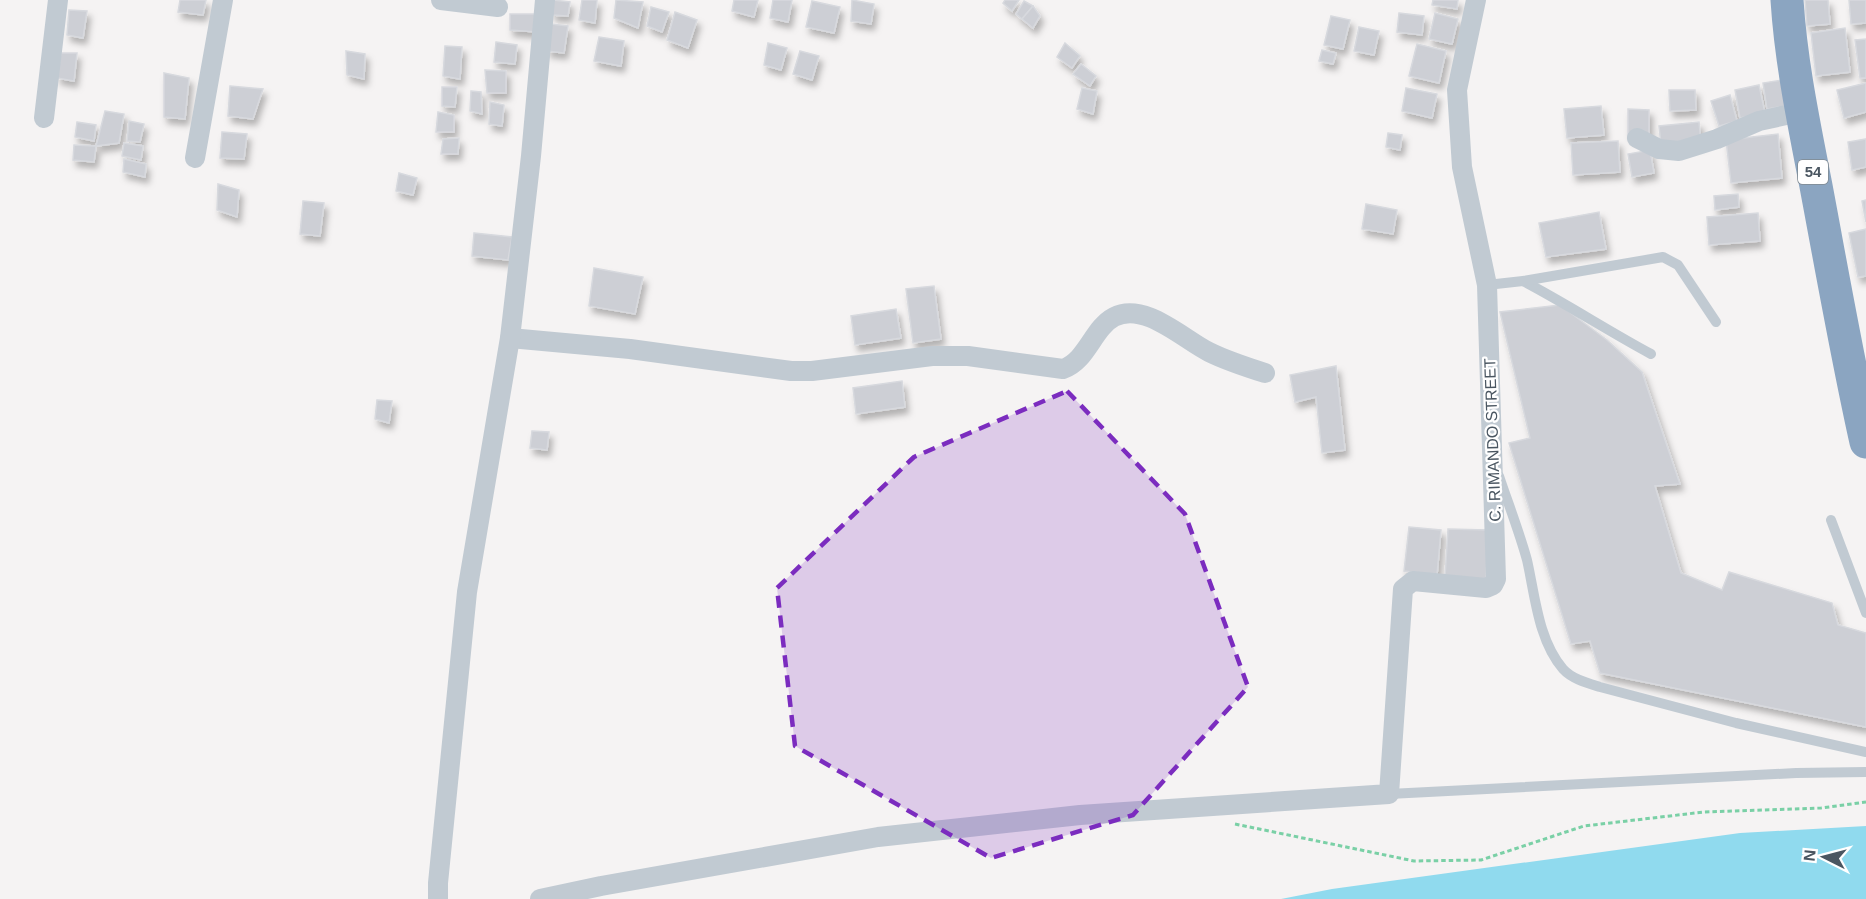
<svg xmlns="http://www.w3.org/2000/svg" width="1866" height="899" viewBox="0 0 1866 899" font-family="Helvetica,sans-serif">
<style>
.water{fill:#90daee}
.building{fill:#cdcfd5;stroke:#d7d9de;stroke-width:1.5;filter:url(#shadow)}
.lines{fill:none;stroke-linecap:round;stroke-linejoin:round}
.path{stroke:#7ad0a6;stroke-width:3;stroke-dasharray:4.5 3;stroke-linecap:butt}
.lane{stroke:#c1cad2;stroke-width:10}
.street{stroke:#c1cad2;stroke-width:20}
.highway{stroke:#8ba5c1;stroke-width:33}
.marked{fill:#7b2cbf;fill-opacity:0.2;stroke:#7b2cbf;stroke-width:4.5;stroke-dasharray:12 8;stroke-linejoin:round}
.labels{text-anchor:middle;stroke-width:4.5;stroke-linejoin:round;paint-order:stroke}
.shield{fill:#fff;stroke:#808990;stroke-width:1.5}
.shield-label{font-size:15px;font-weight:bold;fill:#4a5661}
.street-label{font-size:16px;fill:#4a5661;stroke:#fff}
</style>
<defs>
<filter id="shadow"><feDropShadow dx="3.5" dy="6" stdDeviation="3" flood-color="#0004"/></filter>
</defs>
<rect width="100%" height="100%" fill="#f5f3f3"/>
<!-- water -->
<path class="water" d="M1866,826V899H1281L1332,889L1740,833Z"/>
<!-- building -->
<g class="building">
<path d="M180,0H206L203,15L178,12Z"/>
<path d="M553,0L570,2L568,16L552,15Z"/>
<path d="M582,0H597L595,23L579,20Z"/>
<path d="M616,0L643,2L638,28L614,18Z"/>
<path d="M734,0H758L754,17L732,11Z"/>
<path d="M773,0H792L788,22L770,18Z"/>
<path d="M852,0L874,4L871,24L851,21Z"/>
<path d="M1005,0H1019L1012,11L1003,3Z"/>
<path d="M1433,0H1458L1457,9L1432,5Z"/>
<path d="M1805,0H1828L1830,24L1807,26Z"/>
<path d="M1849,0H1866V23L1851,24Z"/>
<path d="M812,1L840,7L834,33L806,27Z"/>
<path d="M1024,1L1033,6L1022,19L1016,14Z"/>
<path d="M1033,6L1040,16L1033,28L1022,19Z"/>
<path d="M651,7L669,12L662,32L647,26Z"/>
<path d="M69,10L87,11L83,38L67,35Z"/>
<path d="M675,12L697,20L688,48L667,40Z"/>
<path d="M1399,13L1424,16L1422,35L1397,32Z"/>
<path d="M1435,13L1458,19L1452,44L1429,39Z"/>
<path d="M510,14H537V32L510,30Z"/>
<path d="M1331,16L1350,20L1343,49L1324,45Z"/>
<path d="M551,24L568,26L564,53L547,51Z"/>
<path d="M1359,27L1379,31L1374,55L1354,51Z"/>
<path d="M1845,28L1850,72L1816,76L1811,33Z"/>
<path d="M599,37L624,41L621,66L594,61Z"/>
<path d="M1866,39V78H1860L1855,40Z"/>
<path d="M496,42L517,45L515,64L494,62Z"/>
<path d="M768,43L787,48L781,70L764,65Z"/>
<path d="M1065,43L1080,56L1072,68L1057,57Z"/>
<path d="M1417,44L1446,51L1439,83L1409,76Z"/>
<path d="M445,46L462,47L460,79L443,76Z"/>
<path d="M1322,50L1336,53L1333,64L1319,61Z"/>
<path d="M346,51L365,54L364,79L347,75Z"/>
<path d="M800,51L819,56L812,80L793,74Z"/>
<path d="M61,53H77L74,81L57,78Z"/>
<path d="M1081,64L1096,76L1090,86L1073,74Z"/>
<path d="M485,70L506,71V93H487Z"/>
<path d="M164,73L189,78L185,119L164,117Z"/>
<path d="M1782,80L1786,106L1767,109L1763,83Z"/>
<path d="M1866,83V112L1844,118L1837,90Z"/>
<path d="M1759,85L1765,113L1740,118L1735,90Z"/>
<path d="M230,86L263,89L253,119L228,116Z"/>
<path d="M442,87H457L455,107L442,106Z"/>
<path d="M1082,88L1097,91L1093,114L1077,109Z"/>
<path d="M1406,88L1437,94L1432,118L1402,111Z"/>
<path d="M1669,90H1695L1696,110L1670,111Z"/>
<path d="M471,91L481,92L482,114L470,111Z"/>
<path d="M1730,95L1737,121L1719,126L1711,101Z"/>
<path d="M490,102L504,105L502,126L489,124Z"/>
<path d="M1601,106L1604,135L1567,138L1564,109Z"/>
<path d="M1628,109L1649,110V135H1628Z"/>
<path d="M105,111L124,114L119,143L96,146Z"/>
<path d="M438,112L454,115V132H436Z"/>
<path d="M129,121L144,124L140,142L127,141Z"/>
<path d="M77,122L96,125L94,141L75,137Z"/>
<path d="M1699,122L1701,142L1661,145L1659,126Z"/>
<path d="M222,132L247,134L244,159L220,158Z"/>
<path d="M1388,133L1402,135L1400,150L1386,147Z"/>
<path d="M1778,134L1782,178L1731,183L1726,140Z"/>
<path d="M459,138L458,154H441L443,139Z"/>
<path d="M1866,139V167L1852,170L1848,142Z"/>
<path d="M1618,141L1620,172L1573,175L1571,143Z"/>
<path d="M124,143L143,146L141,160L122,156Z"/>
<path d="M74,145L96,146L94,162L73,160Z"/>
<path d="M1650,150L1654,173L1632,177L1628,154Z"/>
<path d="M124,159L146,164L145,177L123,172Z"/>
<path d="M399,173L417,178L413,195L396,191Z"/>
<path d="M218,184L239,190L237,217L217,210Z"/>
<path d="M1738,194L1739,207L1715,210L1714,196Z"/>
<path d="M1866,200V222L1862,201Z"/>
<path d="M303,201L324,203L320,236L300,234Z"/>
<path d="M1366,204L1397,210L1393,234L1362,229Z"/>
<path d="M1599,212L1606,249L1546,257L1539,223Z"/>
<path d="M1758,213L1760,241L1709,245L1707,217Z"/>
<path d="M1866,229V276L1858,277L1849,233Z"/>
<path d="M474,233L512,237L508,260L472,256Z"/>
<path d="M594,268L643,277L635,314L589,306Z"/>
<path d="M934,286L941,339L913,343L906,289Z"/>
<path d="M1560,305L1607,340L1642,372L1680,484L1655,486L1681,573L1722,590L1729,572L1832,603L1838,625L1866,633V727L1600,673L1590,641L1571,644L1509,443L1530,438L1500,312Z"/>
<path d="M896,309L901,338L855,345L851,316Z"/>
<path d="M1336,366L1345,450L1322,453L1316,397L1295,402L1290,375Z"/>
<path d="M902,381L905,407L856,414L853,388Z"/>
<path d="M377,400L392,401L389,423L375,419Z"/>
<path d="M532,431L549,432L547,450L530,448Z"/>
<path d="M1409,527L1441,530L1437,575L1404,571Z"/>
<path d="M1448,529L1488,530L1486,582L1445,577Z"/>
</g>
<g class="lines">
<!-- path -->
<path class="path" d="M1235,824L1414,861L1481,860L1584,826L1704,812L1821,808L1866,802"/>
<!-- lane -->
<g class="lane">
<path d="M1523,281C1567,304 1608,331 1651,354"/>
<path d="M1487,285L1523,281L1663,257L1678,265L1716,322"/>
<path d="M1499,476C1508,503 1519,531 1527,560C1535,595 1538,640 1563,669C1572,679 1587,683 1600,687L1736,723L1866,752"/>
<path d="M1831,520L1866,613"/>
<path d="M1389,794L1796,773L1866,772"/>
</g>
<!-- street -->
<g class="street">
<path d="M441,0L498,7"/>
<path d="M44,118L58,0"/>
<path d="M1637,138L1659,149L1679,151L1717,139L1759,121L1800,112"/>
<path d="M195,158L223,0"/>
<path d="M510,338L630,349L791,371H812L932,356H968L1063,369C1087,361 1093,328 1114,317C1144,301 1183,339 1209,352C1227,361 1246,367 1265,373"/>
<path d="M438,899V883L467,592L510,338L531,156L545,0"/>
<path d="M540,899L601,886L878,837L1080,815L1389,794L1403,589L1413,581L1486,588L1493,585L1496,579L1487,285L1462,167L1457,90L1476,0"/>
</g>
<!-- highway -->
<path class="highway" d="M1787,0C1791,63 1804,124 1816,186C1832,271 1847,357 1866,442"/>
</g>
<!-- marked area -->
<path class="marked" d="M1067,391L1185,514L1248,687L1133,815L991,858L795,746L777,588L914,457Z"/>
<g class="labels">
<!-- shield labels -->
<rect class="shield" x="1798" y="160" width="30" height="24" rx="4.5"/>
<g class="shield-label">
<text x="1813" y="177">54</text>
</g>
<!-- street labels -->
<g class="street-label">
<text transform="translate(1492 440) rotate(-92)" y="6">C. RIMANDO STREET</text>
</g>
</g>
<!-- north arrow -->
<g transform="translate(1824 857) rotate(276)" stroke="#ffffff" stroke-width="4.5" paint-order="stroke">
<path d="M0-4.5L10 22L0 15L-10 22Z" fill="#4a5661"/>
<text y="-9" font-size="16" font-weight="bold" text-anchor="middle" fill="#4a5661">N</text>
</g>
</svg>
